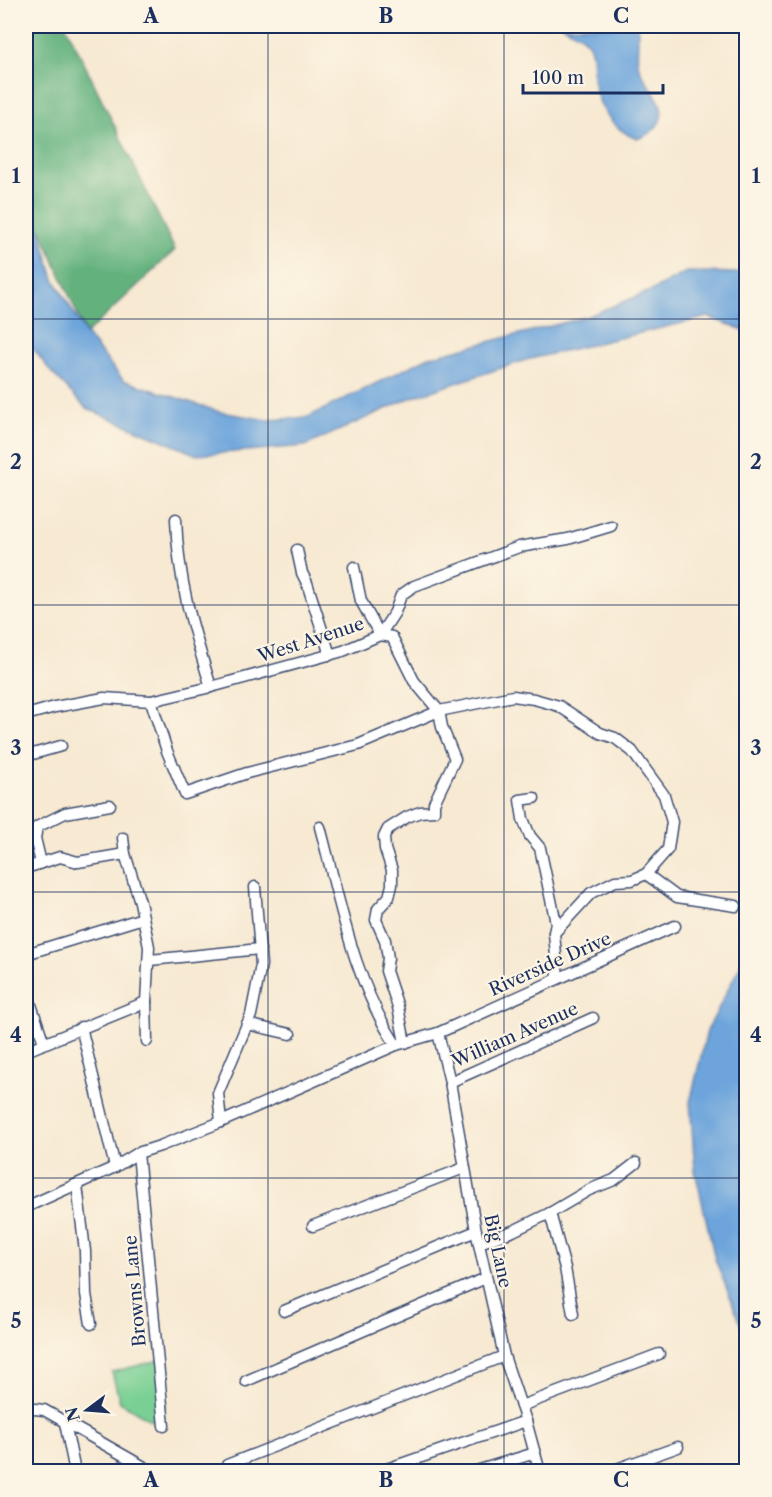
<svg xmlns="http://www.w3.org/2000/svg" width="772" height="1497" viewBox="0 0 772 1497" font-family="'Libre Caslon Text',serif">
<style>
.green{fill:#7ad094;stroke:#4a8079;stroke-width:1.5}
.forest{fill:#63b27e;stroke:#3f706e;stroke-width:1.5}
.water{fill:#6ca4db;stroke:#446a9c;stroke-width:1.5}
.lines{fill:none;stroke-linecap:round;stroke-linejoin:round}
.minor-casing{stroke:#3c4b6f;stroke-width:13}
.minor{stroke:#fff;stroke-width:10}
.grid{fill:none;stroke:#1b2f5e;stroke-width:1.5;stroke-opacity:0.55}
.labels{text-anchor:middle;stroke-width:4.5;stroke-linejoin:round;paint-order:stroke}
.street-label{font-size:18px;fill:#1b2f5e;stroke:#fcf5e5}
.neatline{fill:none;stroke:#1b2f5e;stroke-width:2}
.grid-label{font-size:20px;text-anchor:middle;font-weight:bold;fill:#1b2f5e}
</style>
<rect width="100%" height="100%" fill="#fcf5e5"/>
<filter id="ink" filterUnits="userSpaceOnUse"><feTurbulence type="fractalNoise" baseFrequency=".0167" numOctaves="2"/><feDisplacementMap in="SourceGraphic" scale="12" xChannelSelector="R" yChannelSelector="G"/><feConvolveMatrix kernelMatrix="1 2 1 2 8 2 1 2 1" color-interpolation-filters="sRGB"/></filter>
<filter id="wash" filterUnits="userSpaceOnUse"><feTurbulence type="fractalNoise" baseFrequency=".008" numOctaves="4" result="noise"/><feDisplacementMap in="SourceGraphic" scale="24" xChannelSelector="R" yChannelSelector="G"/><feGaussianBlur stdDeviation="1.35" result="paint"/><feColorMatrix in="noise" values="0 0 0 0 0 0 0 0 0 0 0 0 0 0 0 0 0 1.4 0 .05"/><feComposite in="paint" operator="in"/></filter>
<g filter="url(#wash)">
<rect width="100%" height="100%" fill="#f7e9d2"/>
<!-- green -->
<path class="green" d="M160,1360L165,1406L152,1421L120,1402L112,1372Z"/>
<!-- forest -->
<path class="forest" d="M26,26H66L175,250L86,334L38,223L26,190Z"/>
<!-- water -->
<g class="water">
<path d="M563,26H637C640,39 636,50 638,63C641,84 671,101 659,123C654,132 646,136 637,139C612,130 596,104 593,78C592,66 594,55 589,45C584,36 572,31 563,26Z"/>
<path d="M26,183L54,279L86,334L123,380L220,412L269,420L308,417L429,357L586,317L655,289L686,272L746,273V331L708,317L526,360L410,398L305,446L197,455L86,408L51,372L26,339Z"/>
<path d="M746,954V1338L715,1259L695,1171L690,1102L707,1031Z"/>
</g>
</g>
<g filter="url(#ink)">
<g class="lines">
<defs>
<g id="minor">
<path d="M176,519C178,581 193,629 211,687"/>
<path d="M297,550L302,573L307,583L330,655"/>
<path d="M354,567L361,601L380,635L392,637L414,681L439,711L513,696L534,699L559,706L600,733L615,738L632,751L664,795L672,822L668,849L646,874"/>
<path d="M26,624L27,632H26"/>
<path d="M151,701L167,751L185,794L247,773L358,745L439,711L442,727L455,759L434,803V811L420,812L407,817L388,829L384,837L385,849L392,870V885L389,897L378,909L376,920L385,940L388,958L386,971L398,1007L405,1043"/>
<path d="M26,715L55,707L104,698L151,701L211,687L343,651L380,635L395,612L401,595L414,586L519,547L568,539L611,526"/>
<path d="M26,756L61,746"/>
<path d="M534,798L520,800L523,819L530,836L540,848L556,923L554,933L558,978"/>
<path d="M320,827C340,901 353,980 396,1045"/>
<path d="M123,838L125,854L140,902L149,947L146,1002L147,1041"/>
<path d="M41,863L35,838L37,827L65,813L110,805"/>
<path d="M26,868L60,857L78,862L125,854"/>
<path d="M554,933L591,893L615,881L632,880L646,874L677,897L736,906"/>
<path d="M26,954L143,918"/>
<path d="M150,960L260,949"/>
<path d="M26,990L44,1043"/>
<path d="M247,1024L290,1034"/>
<path d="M81,1027L115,1167"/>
<path d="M438,1033L450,1082L476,1231L504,1356L526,1421L540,1472"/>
<path d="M26,1051L146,1002"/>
<path d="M450,1082L593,1018"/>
<path d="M221,1122L218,1093L251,1015L261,965L255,887"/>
<path d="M138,1153L164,1426"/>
<path d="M77,1185L85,1251L86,1294L91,1324"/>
<path d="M26,1207L115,1167L138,1153L160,1146L221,1122L396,1045L438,1033L675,926"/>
<path d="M550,1213L565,1268L573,1314"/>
<path d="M313,1226L464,1168"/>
<path d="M479,1243L513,1231L550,1213L589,1190L614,1180L636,1163"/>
<path d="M284,1311L476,1231"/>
<path d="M246,1381L486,1278"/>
<path d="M521,1406L659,1354"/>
<path d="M26,1408L44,1410L153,1472"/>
<path d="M65,1423L75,1472"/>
<path d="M227,1465L504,1356"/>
<path d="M378,1472L526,1421"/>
<path d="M473,1472L535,1453"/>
<path d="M608,1472L678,1447"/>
</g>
</defs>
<!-- minor casing -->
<use href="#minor" class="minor-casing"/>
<!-- minor -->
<use href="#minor" class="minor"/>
</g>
</g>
<!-- grid -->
<path class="grid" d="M268,26V1472M504,26V1472M26,319H746M26,605H746M26,892H746M26,1178H746"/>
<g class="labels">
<!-- street labels -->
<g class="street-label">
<text transform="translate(311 640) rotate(-18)" y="6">West Avenue</text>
<text transform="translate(550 964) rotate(-24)" y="6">Riverside Drive</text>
<text transform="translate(515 1035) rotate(-24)" y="6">William Avenue</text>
<text transform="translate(498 1251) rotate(78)" y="6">Big Lane</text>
<text transform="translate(135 1291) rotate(-95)" y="6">Browns Lane</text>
</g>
</g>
<!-- margin -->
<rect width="772" height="1497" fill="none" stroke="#fcf5e5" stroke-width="66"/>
<!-- north arrow -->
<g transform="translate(87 1410) rotate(254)" stroke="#fcf5e5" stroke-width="4.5" paint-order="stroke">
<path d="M0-4.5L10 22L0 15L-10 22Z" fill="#1b2f5e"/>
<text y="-9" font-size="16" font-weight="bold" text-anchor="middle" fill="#1b2f5e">N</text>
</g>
<!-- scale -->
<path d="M523 84v9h140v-9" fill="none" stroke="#1b2f5e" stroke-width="3"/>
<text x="532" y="84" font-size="18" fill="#1b2f5e" stroke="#fcf5e5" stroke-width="4.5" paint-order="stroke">100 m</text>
<rect x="33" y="33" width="706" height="1431" class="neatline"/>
<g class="grid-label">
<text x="151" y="23">A</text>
<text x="386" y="23">B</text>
<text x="621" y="23">C</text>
<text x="16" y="183">1</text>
<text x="756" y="183">1</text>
<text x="16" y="469">2</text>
<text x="756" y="469">2</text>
<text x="16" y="755">3</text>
<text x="756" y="755">3</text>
<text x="16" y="1042">4</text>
<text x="756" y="1042">4</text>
<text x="16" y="1328">5</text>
<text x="756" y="1328">5</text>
<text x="151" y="1487">A</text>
<text x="386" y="1487">B</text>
<text x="621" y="1487">C</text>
</g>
</svg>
